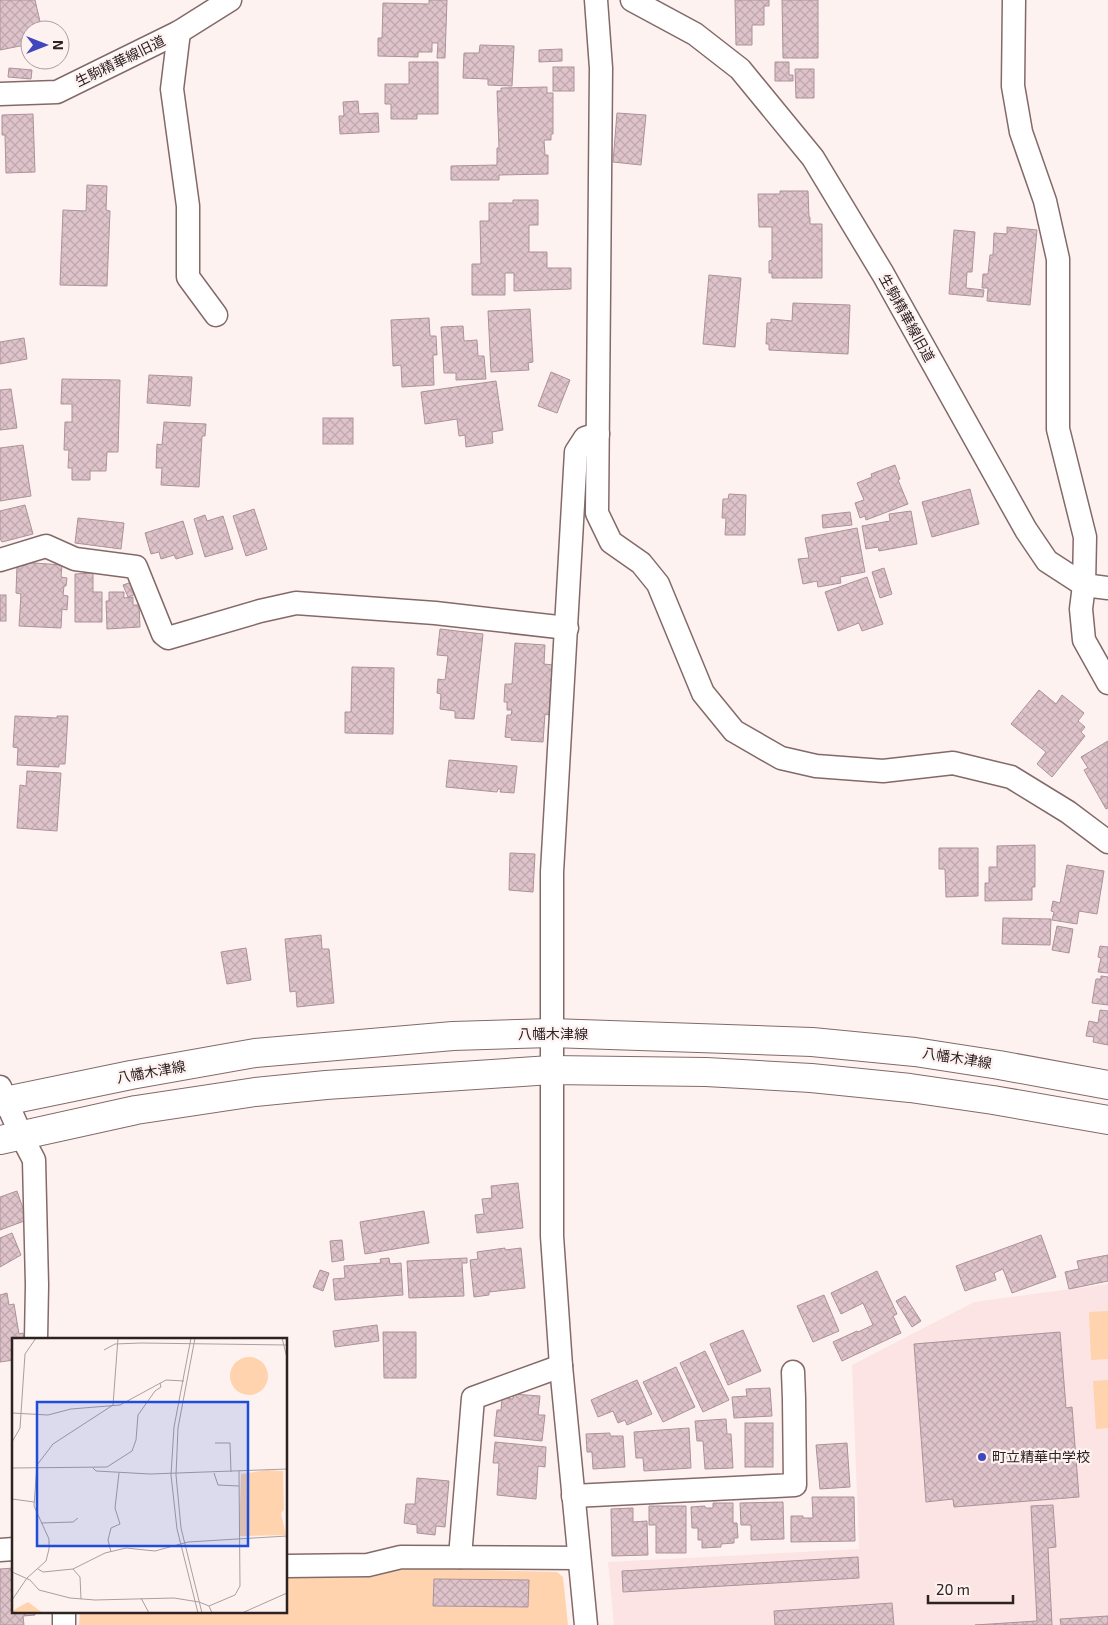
<svg xmlns="http://www.w3.org/2000/svg" width="1108" height="1625" viewBox="0 0 1108 1625" font-family="'Exo 2','Noto Sans JP',sans-serif">
<style>
.built{fill:#fbe4e3}
.garden{fill:#fed3ae}
.building{fill:url(#building-cross-hatch);stroke:#ac9299}
.lines{fill:none;stroke-linecap:round;stroke-linejoin:round}
.street-casing{stroke:#836a69;stroke-width:25}
.primary-casing{stroke:#836a69;stroke-width:30}
.street{stroke:#fff;stroke-width:22}
.primary{stroke:#fff;stroke-width:28}
.poi-dot{fill:#4047bb;stroke:#fef2f1;stroke-width:2}
.labels{text-anchor:middle;stroke-width:4.5;stroke-linejoin:round;paint-order:stroke}
.street-label{font-size:14px;fill:#2d2222;stroke:#fef2f1}
.poi-label{font-size:14px;fill:#2d2222;stroke:#fef2f1;text-anchor:start}
.inset-road{fill:none;stroke:#aa9f9e;stroke-width:1}
.view{fill:#1d4ed8;fill-opacity:0.15;stroke:#1d4ed8;stroke-width:2.5}
.inset-edge{fill:none;stroke:#2d2222;stroke-width:2.5}
</style>
<defs>
<pattern id="building-cross-hatch" width="8" height="8" patternUnits="userSpaceOnUse" patternTransform="scale(1.25)"><rect width="8" height="8" fill="#dec3cb"/><path d="M0 0l8 8M0 8l8-8" fill="none" stroke="#bfa7ae"/></pattern>
</defs>
<rect width="100%" height="100%" fill="#fef2f1"/>
<!-- built -->
<path class="built" d="M1108,1284V1625H614L608,1562L859,1549L852,1365L974,1302Z"/>
<!-- garden -->
<g class="garden">
<path d="M1108,1311V1359L1091,1360L1089,1312Z"/>
<path d="M1108,1380V1428L1096,1429L1093,1381Z"/>
<path d="M404,1568L557,1572L563,1577L568,1625H79L80,1611H286V1577H373Z"/>
</g>
<!-- building -->
<g class="building">
<path d="M0,0H35L42,30H30V44L0,50Z"/>
<path d="M429,0H447L445,58H437L438,43H432V52H418V57L378,56V38H382L383,3L429,4Z"/>
<path d="M735,0H769V6H764V25H752V45H736Z"/>
<path d="M782,0H818V58H783Z"/>
<path d="M480,45L514,46L512,86L488,85V79L463,78L464,53H479Z"/>
<path d="M562,49V61L539,62V50Z"/>
<path d="M409,62H438V114H417V119H391V104H385V84H409Z"/>
<path d="M775,62H789V75H793V81H775Z"/>
<rect x="553" y="67" width="21" height="24"/>
<path d="M9,68L32,70L31,79L8,77Z"/>
<path d="M795,69H814V98H796Z"/>
<path d="M547,87V93H553V134H551V140H544L545,155H548V174L499,175V180H451V166L497,165V148H499L497,91H501V88Z"/>
<path d="M358,101L359,114L378,113L379,132L340,134L339,116H344L343,102Z"/>
<path d="M617,113L646,115L641,165L613,162Z"/>
<path d="M33,114L35,172L6,173L5,135H2V115Z"/>
<path d="M87,185L107,186L106,210L110,211L107,286L60,285L63,210L86,211Z"/>
<path d="M780,191H808L809,217H810V224H822V278H772V273H769V261L772,260V227H759L758,194H780Z"/>
<path d="M513,200H538V225H529V252H547V268H571V289L514,291V273H505V295H472V264H481L480,221H489V203H513Z"/>
<path d="M1007,227L1037,230L1030,305L987,301L988,288H982L983,274H988L990,255H993L994,233L1007,234Z"/>
<path d="M954,230L975,232L972,272H967L966,288L984,290L983,297L949,294Z"/>
<path d="M709,275L741,278L735,347L703,344Z"/>
<path d="M793,303L850,305L848,354L769,350V344H766L767,323H771V319L792,321Z"/>
<path d="M530,309L533,362L528,363L529,370L491,372L488,311Z"/>
<path d="M429,318L430,336H436L437,355H433L434,385L402,387L401,365L393,366L391,320Z"/>
<path d="M463,326L464,341L477,340L478,356H484L486,379L456,380V373H444L441,327Z"/>
<path d="M24,338L27,359L0,364V342Z"/>
<path d="M551,372L570,380L557,413L538,406Z"/>
<path d="M149,375L192,377L190,406L147,403Z"/>
<path d="M62,379L120,380L118,452H107L106,471H90V480H72V468H68L69,450H64L65,422H72V404H61Z"/>
<path d="M496,381L503,430L492,432L493,443L466,447L465,435L459,436L457,419L425,424L421,392Z"/>
<path d="M11,389L17,428L0,430V390Z"/>
<rect x="323" y="418" width="30" height="26"/>
<path d="M164,422L206,424L205,436H202L199,487L161,485L162,468H156L157,444L162,445Z"/>
<path d="M23,445L31,496L0,501V448Z"/>
<path d="M895,465L900,479L898,480L908,504L866,520L865,516L860,518L855,503L864,500L857,483L872,477L871,474Z"/>
<path d="M970,489L979,524L932,537L922,502Z"/>
<path d="M729,494L746,495L745,535H725L726,518H722L723,499H728Z"/>
<path d="M25,505L33,534L2,542L0,539V511Z"/>
<path d="M254,509L267,549L246,556L233,516Z"/>
<path d="M911,511L917,544L879,551L878,547L866,549L862,526L890,521L889,514Z"/>
<path d="M850,512L852,525L823,528L822,515Z"/>
<path d="M205,515L207,521L223,516L233,549L205,557L194,519Z"/>
<path d="M78,518L124,523L121,549L75,543Z"/>
<path d="M183,521L193,554L176,559L174,555L161,559L159,552L151,554L145,533Z"/>
<path d="M857,528L865,572L840,577L841,583L818,587L817,581L803,584L798,559L809,558L805,538Z"/>
<path d="M21,562L62,565L61,577L67,578L66,586H64L63,595L68,596L67,610L62,609L61,628L19,626L21,594L16,593L17,565Z"/>
<path d="M884,568L892,594L880,598L872,572Z"/>
<path d="M93,573V592H102V622H75V574Z"/>
<path d="M867,577L883,624L862,631L859,623L838,631L825,592Z"/>
<path d="M132,582L136,594L128,597L123,585Z"/>
<path d="M109,592H124V598L133,597V605H139L140,627L107,629L106,601H109Z"/>
<rect x="0" y="595" width="6" height="26"/>
<path d="M440,629L483,634L474,719L455,718V711L440,709L441,694L437,693L438,679L445,680L448,656L437,655Z"/>
<path d="M515,643L545,645L544,664L553,665L549,715L545,714L543,742L511,740L512,738L505,737L507,715H511L512,710H507V702H504L505,684H512Z"/>
<path d="M352,667L394,668L393,734L345,733V712H351Z"/>
<path d="M1039,690L1056,704L1062,695L1084,713L1078,721L1085,727L1081,732L1085,736L1052,777L1037,764L1046,752L1011,724Z"/>
<path d="M15,716L57,718V716H68L65,764H59V767L17,765L18,748L13,747Z"/>
<path d="M1108,741V808L1106,809L1084,770L1088,768L1081,757Z"/>
<path d="M449,760L517,766L514,793L500,792L501,789H498L497,792L446,787Z"/>
<path d="M27,771L61,773L57,831L17,828L20,785L26,786Z"/>
<path d="M1035,845V887H1032V900L985,901V883H989V867H997V846Z"/>
<path d="M939,848H978V896L946,897L945,869H939Z"/>
<path d="M510,853L535,854L533,892L509,890Z"/>
<path d="M1067,865L1104,871L1097,914L1079,911L1077,924L1052,920L1054,912L1051,911L1053,901L1060,903Z"/>
<path d="M1003,918L1051,919L1050,945L1002,944Z"/>
<path d="M1057,926L1073,929L1069,953L1052,950Z"/>
<path d="M321,935L322,949H329L334,1003L297,1007L296,991L290,992L285,939Z"/>
<path d="M1100,946L1108,947V973L1098,972L1101,958L1098,957Z"/>
<path d="M246,948L251,980L227,984L221,952Z"/>
<path d="M1101,976L1108,977V1005L1092,1003L1096,979H1101Z"/>
<path d="M1100,1010L1108,1011V1045L1093,1042L1094,1037L1086,1036L1089,1021L1098,1023Z"/>
<path d="M518,1183L523,1228L477,1233L475,1215L484,1214L482,1199L492,1198L491,1186Z"/>
<path d="M17,1191L27,1220L0,1230V1197Z"/>
<path d="M424,1211L429,1243L365,1254L360,1222Z"/>
<path d="M12,1233L21,1255L0,1267V1238Z"/>
<path d="M1041,1235L1056,1277L1012,1293L1003,1269L994,1273L996,1280L965,1291L956,1266Z"/>
<path d="M342,1240L344,1260L332,1262L330,1241Z"/>
<path d="M505,1248V1250L521,1248L525,1288L489,1292V1295L474,1297L470,1260L478,1259L477,1252Z"/>
<path d="M1108,1255V1281L1069,1289L1065,1272L1079,1269L1077,1261Z"/>
<path d="M389,1258L390,1264L401,1263L403,1295L335,1300L333,1279L345,1278L344,1266L381,1263L380,1259Z"/>
<path d="M467,1258V1263H462L464,1296L409,1298L407,1261Z"/>
<path d="M320,1270L329,1273L323,1291L313,1287Z"/>
<path d="M877,1271L897,1314L893,1316L901,1333L842,1361L833,1342L857,1331L858,1332L873,1325L863,1303L841,1314L831,1293Z"/>
<path d="M7,1293L9,1305L14,1304L19,1334L23,1333L24,1339H14V1360L0,1362V1295Z"/>
<path d="M824,1295L839,1331L813,1342L797,1306Z"/>
<path d="M905,1296L921,1321L912,1327L896,1301Z"/>
<path d="M377,1325L379,1341L335,1347L333,1331Z"/>
<path d="M743,1330L761,1371L728,1385L710,1344Z"/>
<path d="M383,1332H416V1378H384Z"/>
<path d="M1060,1332L1066,1408L1072,1407L1079,1497L954,1507L953,1499L926,1502L914,1344Z"/>
<path d="M705,1351L729,1400L703,1412L680,1363Z"/>
<path d="M676,1367L695,1407L663,1422L643,1382Z"/>
<path d="M637,1380L652,1414L627,1425L625,1420L618,1423L613,1411L598,1417L591,1400Z"/>
<path d="M770,1388L772,1416L734,1418L732,1397L747,1396L746,1389Z"/>
<path d="M513,1394L540,1396L538,1415H545L542,1441L494,1436L497,1410H501L502,1398L513,1399Z"/>
<path d="M726,1419L727,1434H731L733,1468L705,1469L703,1441H697L695,1421Z"/>
<rect x="745" y="1423" width="28" height="44"/>
<path d="M689,1428L691,1468L644,1471L643,1458H636L634,1432Z"/>
<path d="M610,1433V1436H623L625,1467L593,1469L592,1452H587L586,1434Z"/>
<path d="M495,1442L546,1447L545,1467L538,1466L536,1499L497,1495L499,1463H493Z"/>
<path d="M847,1443L850,1487L820,1489L816,1445Z"/>
<path d="M417,1478L449,1481L445,1527L436,1526L435,1535L417,1533V1525L404,1523L406,1504H415Z"/>
<path d="M812,1497H854L855,1541L791,1542V1516H803V1518H813Z"/>
<path d="M783,1502L784,1539L751,1540V1525H741L740,1503Z"/>
<path d="M713,1503H733V1523H737L738,1538H734V1543L721,1544V1547L702,1548V1540H698V1528H692L691,1507L705,1506V1508H713Z"/>
<path d="M1053,1505L1056,1547L1048,1548L1052,1625H975L1037,1621L1031,1506Z"/>
<path d="M649,1506H686V1553H656V1525H649Z"/>
<path d="M633,1508V1522L647,1521L648,1555L612,1556L611,1509Z"/>
<path d="M858,1557L859,1578L623,1592L622,1571Z"/>
<path d="M14,1568V1611H34L35,1615L23,1616L24,1625H0V1569Z"/>
<path d="M434,1579L529,1580L528,1607L433,1606Z"/>
<path d="M892,1603L894,1625H775L774,1611Z"/>
<path d="M1108,1616V1625H1061L1060,1619Z"/>
</g>
<g class="lines">
<defs>
<g id="street">
<path d="M596,0L601,68L597,513L611,542L641,563L658,584L703,693L734,731L781,758L816,766L883,771L953,763L1011,777L1068,812L1108,842"/>
<path d="M632,0L695,34L740,69L813,158L883,274L1026,530L1047,561L1084,585L1108,588"/>
<path d="M1014,0L1013,86L1021,132L1045,201L1058,259V429L1085,537L1084,585L1081,609L1084,640L1108,683"/>
<path d="M179,32L172,89L188,206V277L216,315"/>
<path d="M0,94L57,92L179,32L230,0"/>
<path d="M0,560L46,546L75,559L136,567L163,634L168,638L260,611L296,603L435,613L567,628"/>
<path d="M0,1087L21,1135L34,1160L37,1285L36,1339"/>
<path d="M573,1496L795,1485L794,1399L793,1372"/>
<path d="M0,1550L14,1549"/>
<path d="M460,1557L473,1398L561,1366"/>
<path d="M286,1566L368,1565L401,1557L579,1558"/>
<path d="M64,1611V1625"/>
<path d="M586,1625L561,1366L552,1236V872L576,452L585,438L598,434"/>
</g>
<g id="primary">
<path d="M0,1102L131,1075L255,1053L453,1036L551,1033L812,1042L915,1052L999,1065L1108,1085"/>
<path d="M0,1140L136,1110L255,1092L326,1085L551,1070L706,1072L811,1078L910,1088L993,1100L1108,1120"/>
</g>
</defs>
<!-- street casing -->
<use href="#street" class="street-casing"/>
<!-- primary casing -->
<use href="#primary" class="primary-casing"/>
<!-- street -->
<use href="#street" class="street"/>
<!-- primary -->
<use href="#primary" class="primary"/>
</g>
<!-- markers -->
<circle class="poi-dot" cx="982" cy="1457" r="5"/>
<g class="labels">
<!-- street labels -->
<g class="street-label">
<text transform="translate(120 61) rotate(-26)" y="5">生駒精華線旧道</text>
<text transform="translate(907 318) rotate(61)" y="5">生駒精華線旧道</text>
<text x="553" y="1039">八幡木津線</text>
<text transform="translate(957 1058) rotate(9)" y="5">八幡木津線</text>
<text transform="translate(151 1072) rotate(-10)" y="5">八幡木津線</text>
</g>
<!-- poi labels -->
<g class="poi-label">
<text x="992" y="1462">町立精華中学校</text>
</g>
</g>
<!-- overview -->
<g transform="translate(12 1338)">
<rect width="275" height="275" fill="#fef2f1"/>
<path d="M218 38a19 19 0 1 1 38 0a19 19 0 1 1-38 0ZM16,264L31,275H0V273Z" fill="#fed3ae"/>
<path d="M255,132L271,133L272,172L269,175L274,197L227,198L229,136Z" fill="#fed3ae"/>
<path class="inset-road" d="M179,0L162,89L159,137L165,191L186,275M183,0L166,90L164,137L169,190L190,275M270,0L275,20M92,12L103,6L129,5L275,7M101,67L106,0M0,75L36,77L59,71L108,67L154,42L172,43M0,104L8,90L13,16L24,0M203,105H218L219,134M0,130L95,129L120,113L124,102L126,77L143,53L149,49L148,45M81,130L84,133L138,136L275,131M202,135L206,147L227,148M0,161L22,164M29,185L61,184L66,180M99,214L96,202L99,190L108,186L103,170L107,135M26,231L31,234L61,231L68,239L69,261M61,231L93,215L114,210L143,213L176,204L275,198M0,234L18,242L27,252L58,260L83,262L162,260L187,264L197,268L200,275M129,260L137,275M0,262L15,240L34,223L37,211V201L22,168L25,127L41,106L101,67M197,268L223,257L228,248L227,133M230,275L275,255"/>
<path class="view" d="M25,64H236V208H25Z"/>
<rect width="275" height="275" class="inset-edge"/>
</g>
<!-- north arrow -->
<g transform="translate(45 45) rotate(90)"><circle r="24" fill="#fef2f1" stroke="#aa9f9e"/>
<path d="M0-4L9 19L0 12L-9 19Z" fill="#4047bb"/>
<text y="-8" font-size="14" font-weight="bold" text-anchor="middle" fill="#2d2222">N</text>
</g>
<!-- scale -->
<path d="M928 1595v8h85v-8" fill="none" stroke="#2d2222" stroke-width="2.5"/>
<text x="936" y="1595" font-size="15" fill="#2d2222" stroke="#fef2f1" stroke-width="4" paint-order="stroke">20 m</text>
</svg>
